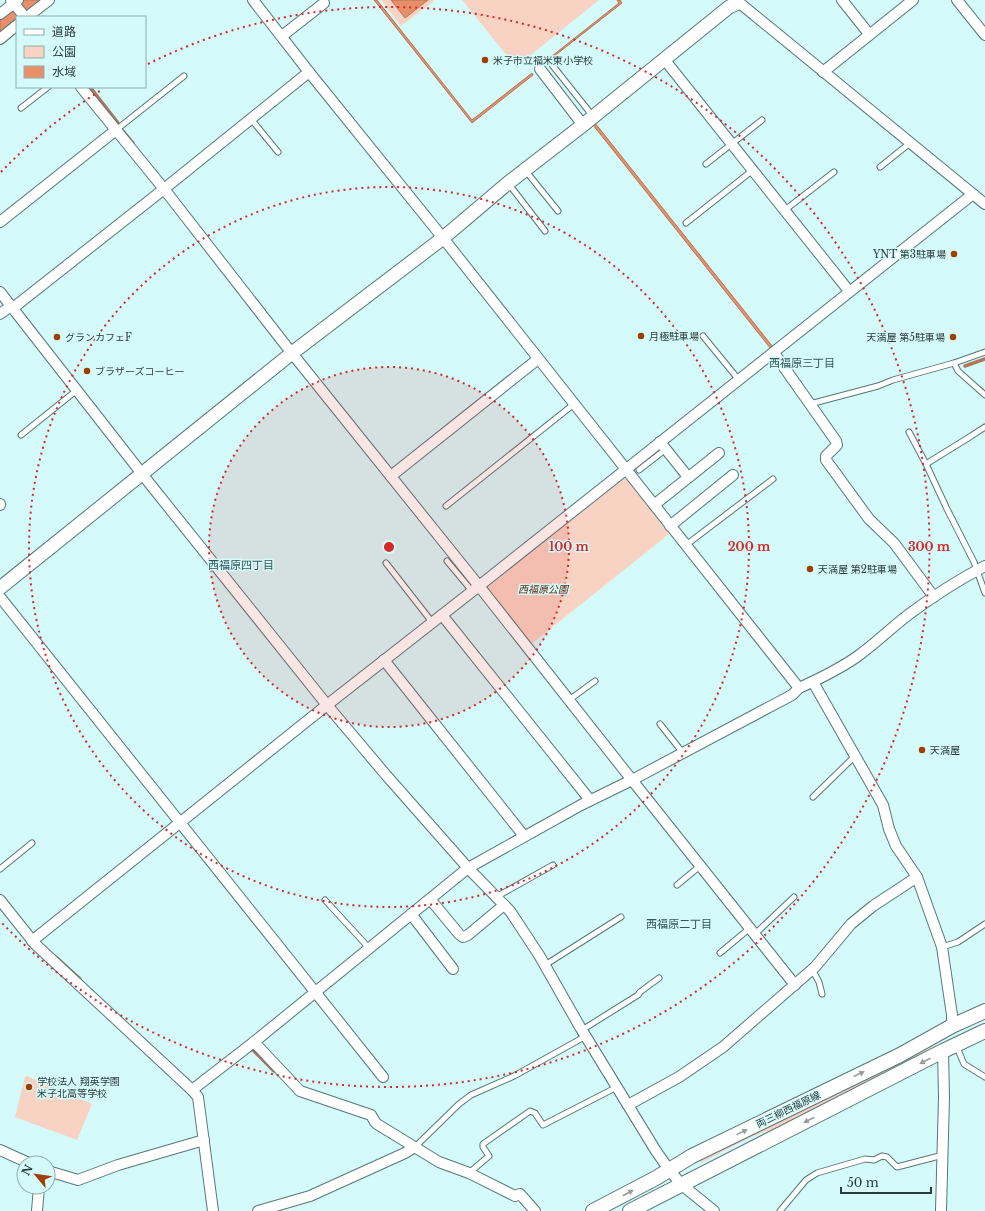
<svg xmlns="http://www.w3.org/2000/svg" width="985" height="1211" viewBox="0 0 985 1211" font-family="'Libre Baskerville','Noto Sans JP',serif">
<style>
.green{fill:#f8d2c2}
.water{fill:#e88e69;stroke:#b0755b}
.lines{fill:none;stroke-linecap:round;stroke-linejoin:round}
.stream{stroke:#b0755b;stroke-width:3.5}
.service-casing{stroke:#567778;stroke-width:7}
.minor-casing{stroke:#567778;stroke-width:12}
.tertiary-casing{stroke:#567778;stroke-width:15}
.secondary-casing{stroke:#567778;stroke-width:16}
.service{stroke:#fff;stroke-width:5}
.minor{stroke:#fff;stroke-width:10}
.tertiary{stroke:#fff;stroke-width:13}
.secondary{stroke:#fff;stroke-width:14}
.oneway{fill:#969d9d}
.ring{fill:none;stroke:#d62828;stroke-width:2;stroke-dasharray:2 4}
.poi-dot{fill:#a03d03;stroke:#d5fafa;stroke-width:1.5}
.labels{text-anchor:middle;stroke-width:3;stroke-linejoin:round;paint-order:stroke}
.poi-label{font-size:10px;fill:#2c3b3b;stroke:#d5fafa;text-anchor:start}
.park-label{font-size:10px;font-style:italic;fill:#61280e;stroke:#d5fafa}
.street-label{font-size:10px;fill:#2c3b3b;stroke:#d5fafa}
.neighbourhood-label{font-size:11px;fill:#375758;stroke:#d5fafa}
.centre{fill:#d62828;stroke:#d5fafa;stroke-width:2}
.ring-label{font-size:12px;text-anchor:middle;font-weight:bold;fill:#d62828;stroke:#d5fafa;stroke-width:3;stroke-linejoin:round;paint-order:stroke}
</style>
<rect width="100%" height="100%" fill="#d5fafa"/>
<!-- green -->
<g class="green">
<path d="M381,0H433L434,1L401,26Z"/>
<path d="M462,0H599L516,67Z"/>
<path d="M623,479H627L669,534L530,645L485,589Z"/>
<path d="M936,1045L937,1047L818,1107L773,1129L751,1137L701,1163L700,1162V1161Z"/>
<path d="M27,1076L92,1104L77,1140L15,1117L25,1077Z"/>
</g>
<!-- water -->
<g class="water">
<path d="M23,0H40L19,17H17V18L0,32V18Z"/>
<path d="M374,0H377L472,120L532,73L533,75L472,123Z"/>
<path d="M391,0H428L405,18Z"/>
<path d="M617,0H620L622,3L553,57L552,56L619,3Z"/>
<path d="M595,123L773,347L771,349L593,125Z"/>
</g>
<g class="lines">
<!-- stream -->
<g class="stream">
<path d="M90,87L118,123"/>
<path d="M123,131L133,143"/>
<path d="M965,366L985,359"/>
<path d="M57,958L80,979"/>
<path d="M249,1051L252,1049L274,1071"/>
</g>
<defs>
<g id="service">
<path d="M549,61L588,110L592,116"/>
<path d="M21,108L48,87"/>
<path d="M251,119L278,152"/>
<path d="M116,130L184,76"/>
<path d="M706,164L762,120"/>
<path d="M880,167L910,143"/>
<path d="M525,170L558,211"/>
<path d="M508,183L545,231"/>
<path d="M785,210L834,172"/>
<path d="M686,223L753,170"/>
<path d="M703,336L739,380"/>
<path d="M954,363L958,371L985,395"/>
<path d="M810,404L878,386L893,380L954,363L985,352"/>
<path d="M909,432L926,464L947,509L974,562L985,593"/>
<path d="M21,435L77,390"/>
<path d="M926,464L968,438L985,427"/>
<path d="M639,470L666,449"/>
<path d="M446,506L574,404"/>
<path d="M686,545L773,479"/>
<path d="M447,561L472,591"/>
<path d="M386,563L432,622"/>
<path d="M569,700L595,681"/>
<path d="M660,724L683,753"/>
<path d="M813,797L855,756"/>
<path d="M0,869L32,843"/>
<path d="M677,885L700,866"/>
<path d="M496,897L553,865"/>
<path d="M325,900L369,948"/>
<path d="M755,934L794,897"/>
<path d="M942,947L958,942L985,924"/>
<path d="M720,953L750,928"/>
<path d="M545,965L621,917"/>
<path d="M812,969L819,982L822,994"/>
<path d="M582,1030L638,995L640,992L659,978"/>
<path d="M956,1045L964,1064L985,1077"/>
<path d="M415,1147L459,1104L471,1095L514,1076L586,1036"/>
<path d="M469,1173L489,1156L483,1147V1144L530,1111L535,1113L543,1125L617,1087"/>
<path d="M780,1211L806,1180L817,1173L865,1159L874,1160L882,1156L887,1157L897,1167L943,1155"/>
</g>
<g id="minor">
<path d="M11,0L25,17"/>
<path d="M253,0L309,72L443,238L799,688"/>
<path d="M736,0L985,204"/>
<path d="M842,0L869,34"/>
<path d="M957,0L985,35"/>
<path d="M0,14L18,0"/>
<path d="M27,17L49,0"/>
<path d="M282,36L324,3"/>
<path d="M0,39L17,25"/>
<path d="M664,59L849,291"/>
<path d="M540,69L583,125"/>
<path d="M823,72L913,0"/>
<path d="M81,87L164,189L287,347L479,586L632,780L795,985"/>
<path d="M0,222L116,130"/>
<path d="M0,292L150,484L327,705L386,775L468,868L510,911L539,955L580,1027L656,1151L670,1171L682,1185L714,1211"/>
<path d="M13,308L164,189L309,72"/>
<path d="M0,314L11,306"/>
<path d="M774,353L836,441L837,445L826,456V460L869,519L894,543L934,597"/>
<path d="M660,442L688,477"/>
<path d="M391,476L538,359"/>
<path d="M0,504V505"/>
<path d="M654,505L719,453"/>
<path d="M670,526L733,475"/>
<path d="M0,597L383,1077"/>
<path d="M442,615L590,800"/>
<path d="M384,660L524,836"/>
<path d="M813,682L883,805L889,829L896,846L917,877L942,947L952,1015V1026"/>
<path d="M430,899L459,934L463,937L468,935L504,905"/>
<path d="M0,900L35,944L192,1090L198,1097L213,1211"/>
<path d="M411,914L453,969"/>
<path d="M32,941L327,705L479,586L973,194"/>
<path d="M254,1042L300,1091L371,1115L375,1122L377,1124L439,1162L469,1173L515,1196L520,1194L535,1211"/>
<path d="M192,1090L254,1042L468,868L581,805L632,780L792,695L799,688C819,679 841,668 858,656C876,643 891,628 908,615C932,597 958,580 985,566"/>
<path d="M628,1105L679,1077L723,1047L815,967L851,924L873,906L917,877"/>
<path d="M0,1150L29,1163"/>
<path d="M48,1171L78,1180L118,1165L204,1140"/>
<path d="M37,1211L39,1187"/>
<path d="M258,1211L310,1196L405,1153L415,1147"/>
<path d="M941,1211L944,1097L943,1051"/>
</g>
<path id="tertiary" d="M0,588L292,353L443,238L508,183L583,125L729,7L738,3"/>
<g id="secondary">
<path d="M593,1211L656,1178L692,1156L900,1055L952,1026L985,1011"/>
<path d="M630,1211L943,1051L985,1031"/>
</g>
</defs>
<!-- service casing -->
<use href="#service" class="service-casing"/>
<!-- minor casing -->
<use href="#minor" class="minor-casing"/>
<!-- tertiary casing -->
<use href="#tertiary" class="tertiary-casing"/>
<!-- secondary casing -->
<use href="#secondary" class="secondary-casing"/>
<!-- service -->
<use href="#service" class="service"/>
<!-- minor -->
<use href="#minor" class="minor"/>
<!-- tertiary -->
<use href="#tertiary" class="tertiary"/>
<!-- secondary -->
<use href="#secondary" class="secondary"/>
</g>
<!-- one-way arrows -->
<defs><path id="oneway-solid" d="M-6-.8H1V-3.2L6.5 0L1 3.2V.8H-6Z"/></defs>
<g class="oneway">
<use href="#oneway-solid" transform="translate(925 1061) rotate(153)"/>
<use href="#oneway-solid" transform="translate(859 1074) rotate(-26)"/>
<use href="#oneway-solid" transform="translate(809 1120) rotate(153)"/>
<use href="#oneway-solid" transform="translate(742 1132) rotate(-26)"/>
<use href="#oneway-solid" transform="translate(628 1193) rotate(-28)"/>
</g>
<!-- distance rings -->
<circle cx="389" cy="547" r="180" fill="#d62828" fill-opacity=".12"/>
<g class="ring">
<circle cx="389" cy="547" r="180"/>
<circle cx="389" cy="547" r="360"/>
<path d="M1 172A540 540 0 0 1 103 89M148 64A540 540 0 1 1 1 922"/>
</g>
<!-- markers -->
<g class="poi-dot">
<circle cx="485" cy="60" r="4"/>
<circle cx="954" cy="254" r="4"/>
<circle cx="641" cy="336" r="4"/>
<circle cx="57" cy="337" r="4"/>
<circle cx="953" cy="337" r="4"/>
<circle cx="87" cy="371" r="4"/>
<circle cx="810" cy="569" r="4"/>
<circle cx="922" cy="750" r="4"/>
<circle cx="29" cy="1087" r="4"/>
</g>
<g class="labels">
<!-- poi labels -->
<g class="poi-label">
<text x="493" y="64">米子市立福米東小学校</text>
<text x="946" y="258" text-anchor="end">YNT 第3駐車場</text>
<text x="649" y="340">月極駐車場</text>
<text x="65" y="341">グランカフェF</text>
<text x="945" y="341" text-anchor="end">天満屋 第5駐車場</text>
<text x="95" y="375">ブラザーズコーヒー</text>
<text x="818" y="573">天満屋 第2駐車場</text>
<text x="930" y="754">天満屋</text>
<text x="37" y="1085">学校法人 翔英学園<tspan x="37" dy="12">米子北高等学校</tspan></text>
</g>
<!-- park labels -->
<g class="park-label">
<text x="543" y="593">西福原公園</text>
</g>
<!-- street labels -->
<g class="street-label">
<text transform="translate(788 1109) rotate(-26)" y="4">両三柳西福原線</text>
</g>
<!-- neighbourhood labels -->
<g class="neighbourhood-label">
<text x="802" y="367">西福原三丁目</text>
<text x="241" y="569">西福原四丁目</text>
<text x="679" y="928">西福原二丁目</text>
</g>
</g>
<circle cx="389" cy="547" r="6" class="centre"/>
<g class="ring-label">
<text x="569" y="551">100 m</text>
<text x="749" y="551">200 m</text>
<text x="929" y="551">300 m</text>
</g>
<!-- legend -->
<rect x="16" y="16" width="130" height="72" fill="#d5fafa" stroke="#91aeae"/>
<rect x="24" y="29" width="20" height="6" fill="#ffffff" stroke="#91aeae"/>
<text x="52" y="36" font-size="12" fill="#2c3b3b">道路</text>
<rect x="24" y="46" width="20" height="12" fill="#f8d2c2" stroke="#91aeae"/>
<text x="52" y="56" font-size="12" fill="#2c3b3b">公園</text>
<rect x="24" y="66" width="20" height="12" fill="#e88e69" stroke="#91aeae"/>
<text x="52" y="76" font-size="12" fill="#2c3b3b">水域</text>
<!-- north arrow -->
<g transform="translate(36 1175) rotate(299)"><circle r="19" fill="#d5fafa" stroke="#91aeae"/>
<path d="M0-3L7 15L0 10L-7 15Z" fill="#a03d03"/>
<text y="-6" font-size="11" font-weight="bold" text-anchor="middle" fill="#2c3b3b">N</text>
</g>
<!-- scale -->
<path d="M841 1187v6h90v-6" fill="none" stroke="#2c3b3b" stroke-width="2"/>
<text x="847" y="1187" font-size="12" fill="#2c3b3b" stroke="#d5fafa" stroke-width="3" paint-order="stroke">50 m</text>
</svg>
